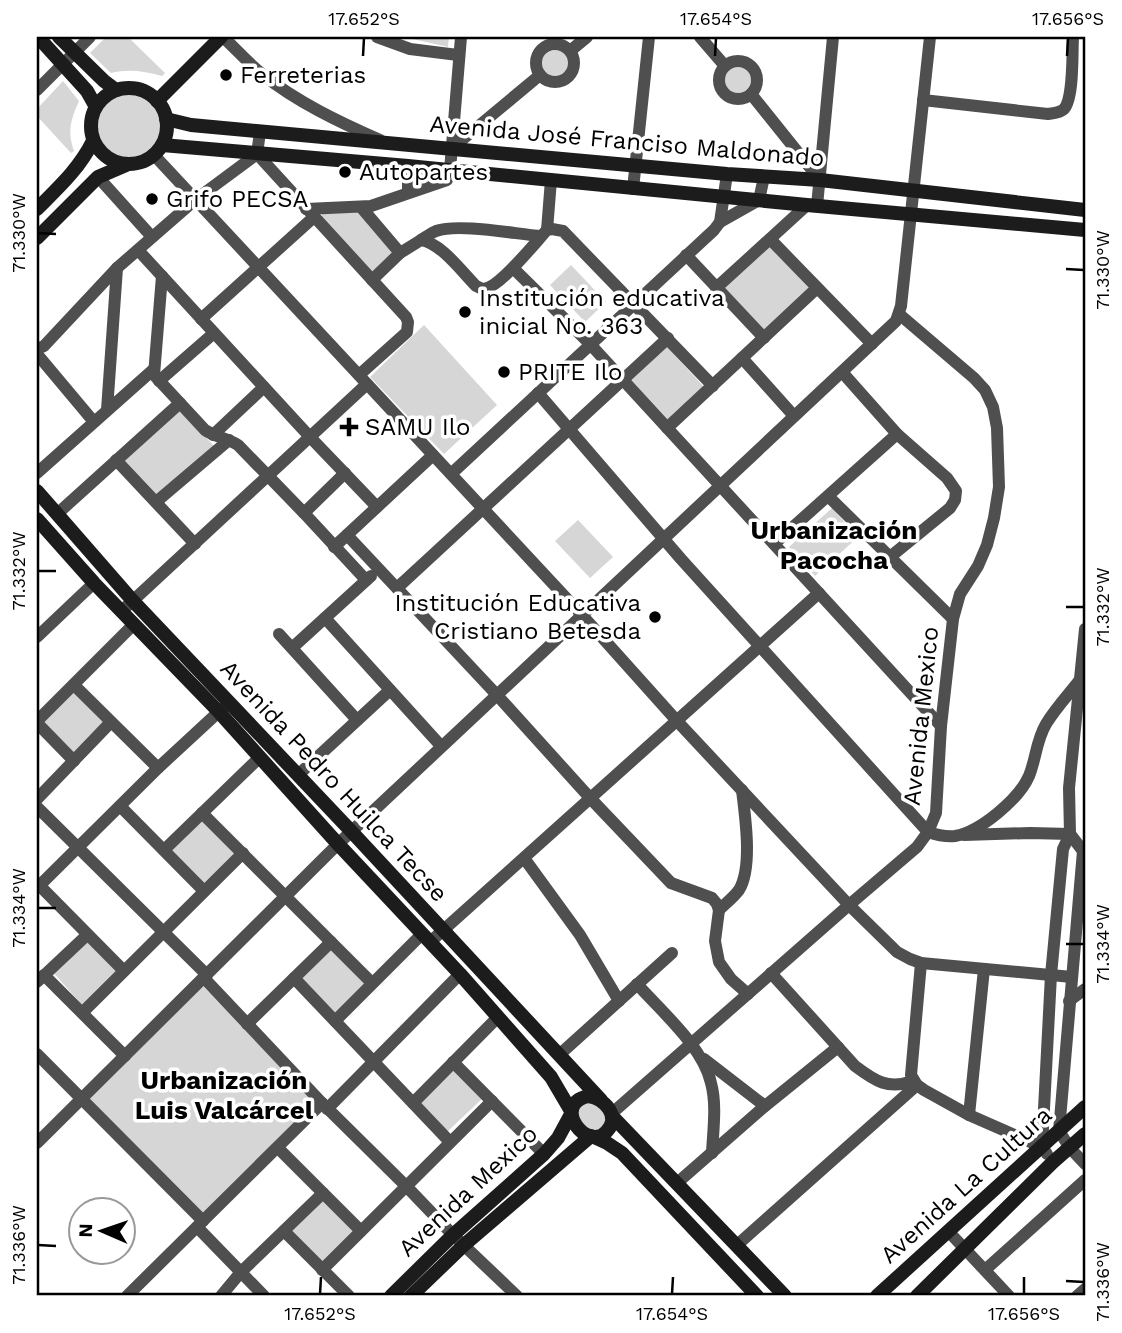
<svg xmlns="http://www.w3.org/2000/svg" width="1122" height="1333" viewBox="0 0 1122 1333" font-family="'Work Sans',sans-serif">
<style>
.green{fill:#d6d6d6}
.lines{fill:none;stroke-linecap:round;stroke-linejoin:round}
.street{stroke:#4f4f4f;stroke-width:12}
.secondary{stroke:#1c1c1c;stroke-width:14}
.ticks{fill:none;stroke:#000;stroke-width:2.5}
.poi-dot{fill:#000;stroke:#fff;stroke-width:2.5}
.labels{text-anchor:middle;stroke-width:7;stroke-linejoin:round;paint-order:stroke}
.poi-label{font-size:24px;fill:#000;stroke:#fff;text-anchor:start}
.street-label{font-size:24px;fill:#000;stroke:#fff}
.neighbourhood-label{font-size:26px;font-weight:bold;fill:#000;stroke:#fff}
.neatline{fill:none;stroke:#000;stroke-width:2.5}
.ticks-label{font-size:18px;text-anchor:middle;fill:#000}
</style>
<rect width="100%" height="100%" fill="#fff"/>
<!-- green -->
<g class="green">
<path d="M106,37H128L165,73L162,76C143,71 129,69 111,73L90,53Z"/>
<path d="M404,37H449L448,47Z"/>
<circle cx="556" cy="64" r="14"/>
<circle cx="737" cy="79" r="14"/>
<path d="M63,81L79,101C71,119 67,131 74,151L71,153L37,116V109Z"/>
<circle cx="130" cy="126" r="32"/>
<path d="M322,209L360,212L392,251L391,257L373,274L322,218Z"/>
<path d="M770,245L812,289L765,331L724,288Z"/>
<path d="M571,265L606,302L585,322L550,285Z"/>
<path d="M424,325L497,405L444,454L370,377Z"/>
<path d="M666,346L705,388L668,422L629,379Z"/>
<path d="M179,408L214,446L156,497L123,461Z"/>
<path d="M832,508L858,537L815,576L789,547Z"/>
<path d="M578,520L613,557L590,578L555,541Z"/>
<path d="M73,689L107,722L74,757L40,721Z"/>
<path d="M202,818L238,854L204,887L169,850Z"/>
<path d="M84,935L119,970L83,1006L51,970Z"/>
<path d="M332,946L368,984L337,1016L299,978Z"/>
<path d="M203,986L315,1103L203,1214L90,1099Z"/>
<path d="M453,1067L483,1098L447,1132L417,1102Z"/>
<path d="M592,1101L605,1113V1127L594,1131C579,1124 579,1120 577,1104Z"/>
<path d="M323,1196L357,1230L323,1265L288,1231Z"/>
</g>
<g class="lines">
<!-- street -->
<g class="street">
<path d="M223,37C236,49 248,63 262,74C297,102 339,122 380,140"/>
<path d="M377,37L410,49L458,55"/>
<path d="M700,37L725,66"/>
<circle cx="555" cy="63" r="19"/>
<path d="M570,51L587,37"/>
<circle cx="738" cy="80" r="19"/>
<path d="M37,90L90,37"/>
<path d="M751,94L820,180"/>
<path d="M923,100L1048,114C1054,113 1060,113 1064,109C1074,98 1072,53 1073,37"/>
<path d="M451,149L540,75"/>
<path d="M257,154L406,317L408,322L407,332L359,375"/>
<path d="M154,155L582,615L677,721L849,905L897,952L910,959L921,963L1072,977"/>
<path d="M98,177L152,237"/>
<path d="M633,189L649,37"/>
<path d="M408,192V166"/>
<path d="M817,206L833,37"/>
<path d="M361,207L400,253"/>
<path d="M306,209L371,206L447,180L450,170L461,37"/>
<path d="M720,222L759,200L764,177"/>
<path d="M547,230L551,180"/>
<path d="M770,239L872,344"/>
<path d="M421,240C426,237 431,233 436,231C459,223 515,234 541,236"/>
<path d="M138,250L310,437L377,507"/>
<path d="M686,255L764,338"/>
<path d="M513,268L590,344L941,726"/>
<path d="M162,276L154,375L205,430C215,437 227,438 238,445L304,513L366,580"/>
<path d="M372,280L400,253L421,240C441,243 462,272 476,286C481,288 481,290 487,288C502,284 535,243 547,230L552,229L563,231L713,386"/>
<path d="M716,288L807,205"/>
<path d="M201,319L314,217"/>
<path d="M37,349L44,346L117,268L195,200L257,154L260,132"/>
<path d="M37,354L94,422"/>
<path d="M742,358L794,416"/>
<path d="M842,372L897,434L947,478L956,491L955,500L950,508L890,557"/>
<path d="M159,381L214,333"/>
<path d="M538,393L681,559L928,832C937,835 945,837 955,836C980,832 1019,799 1029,776C1036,759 1036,741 1046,724C1055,709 1068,695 1079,681"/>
<path d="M107,410L117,268"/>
<path d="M667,428L817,288"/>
<path d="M213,435L264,387"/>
<path d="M116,460L195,544"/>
<path d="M37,473L154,369"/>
<path d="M451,474L714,230L720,222L727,174"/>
<path d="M828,496L953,619"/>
<path d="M156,502L229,440"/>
<path d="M304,513L345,473"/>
<path d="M57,514L180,403"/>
<path d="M347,535L496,694L591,799L671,883L712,898L717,904L719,910L715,941L719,962L731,979L748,994"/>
<path d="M774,544L897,434"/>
<path d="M334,547L433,455"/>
<path d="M397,588L668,338"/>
<path d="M126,607L367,384"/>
<path d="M325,618L441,746"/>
<path d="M279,634L357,720"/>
<path d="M37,637L94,583"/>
<path d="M292,648L371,576"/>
<path d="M74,685L158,768"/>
<path d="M37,721L134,624"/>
<path d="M37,723L74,761"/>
<path d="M298,775L390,690"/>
<path d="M37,799L111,722"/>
<path d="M120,806L204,891"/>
<path d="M37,807L207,975"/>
<path d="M202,813L372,983"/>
<path d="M964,835L1030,833L1070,834L1083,851L1059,1131L1070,1148L1085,1164"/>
<path d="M164,850L260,757"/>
<path d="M524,858L580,935L619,1001"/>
<path d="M39,885L124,971"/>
<path d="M37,888L158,768L225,706"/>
<path d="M719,910C725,904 734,897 739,890C753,867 745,816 742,790"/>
<path d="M430,942L819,593"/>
<path d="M921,963L911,1075L917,1085L924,1090L969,1115L1042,1147L1047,1154"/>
<path d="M771,973L855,1066C875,1081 888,1090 913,1081"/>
<path d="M44,975L125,1056"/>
<path d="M204,978L322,1103L406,1186L453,1235L517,1296"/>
<path d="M294,978L450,1142"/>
<path d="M37,982L87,935"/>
<path d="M637,984C662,1012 703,1047 711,1083C717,1105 713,1131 712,1153"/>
<path d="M1069,1001L1085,989"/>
<path d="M83,1012L243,853"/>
<path d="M335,1021L422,934"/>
<path d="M247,1024L331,942"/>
<path d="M37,1054L203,1221"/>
<path d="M559,1055L672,953"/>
<path d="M704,1059L765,1106"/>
<path d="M453,1062L544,1154"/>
<path d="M413,1103L497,1018"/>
<path d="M327,1109L460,974"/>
<path d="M611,1114L849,905L917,847L928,832L936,813L941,726L953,619L960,594L978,566L987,545L994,518L999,487L997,428L993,407L985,390L974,378L899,314"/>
<path d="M969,1115L984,969"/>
<path d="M37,1143L338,844L896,321L901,306L930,37"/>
<path d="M1042,1147L1051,975L1063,849L1070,834L1069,788L1085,629"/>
<path d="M278,1148L361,1231"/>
<path d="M677,1183L765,1106L838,1047"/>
<path d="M197,1227L264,1296"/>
<path d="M284,1231L349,1296"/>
<path d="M948,1231L1009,1296"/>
<path d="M736,1246L917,1085"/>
<path d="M322,1270L492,1101"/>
<path d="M985,1270L1085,1180"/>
<path d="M127,1296L322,1103"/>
<path d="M221,1296L241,1272L323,1193"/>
<path d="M1077,1296L1085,1289"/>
</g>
<!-- secondary -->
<g class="secondary">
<path d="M38,37L87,91L96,107"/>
<path d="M59,37L104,81L116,90"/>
<circle cx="129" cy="126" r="38"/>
<path d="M157,101L221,37"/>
<path d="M166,119L191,125L727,174L820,180L1085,210"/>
<path d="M162,145L408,166L807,205L1085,230"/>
<path d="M37,209C59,187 79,169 93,141"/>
<path d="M37,238L98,177L126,165"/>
<path d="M37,491L133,601L351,831L601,1100"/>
<path d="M37,519L94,583L219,712L338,844L460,974L551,1077L571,1111"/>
<path d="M588,1096C604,1098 621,1116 607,1131C588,1154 550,1105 588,1096Z"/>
<path d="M612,1116L785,1296"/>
<path d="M594,1137L607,1143L622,1153L757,1296"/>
<path d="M391,1296L453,1235L544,1154L558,1138L571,1114"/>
<path d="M411,1296L464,1245L591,1136"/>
<path d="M877,1296L1085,1107"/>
<path d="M917,1296L1053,1162L1085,1134"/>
</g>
</g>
<!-- ticks -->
<path class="ticks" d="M363,56L364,38M715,56L716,38M1067,56L1068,38M38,233L56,234M1066,269L1084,270M38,571H56M1066,607H1084M38,908H56M1066,944H1084M38,1245L56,1246M1066,1281L1084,1282M320,1294L321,1277M672,1294L673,1277M1024,1294V1277"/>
<!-- markers -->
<g class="poi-dot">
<circle cx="226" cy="75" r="7"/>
<circle cx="345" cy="172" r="7"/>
<circle cx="152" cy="199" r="7"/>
<circle cx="465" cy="312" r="7"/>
<circle cx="504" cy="372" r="7"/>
<path d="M345.5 416.5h7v7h7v7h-7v7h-7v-7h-7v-7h7z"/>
<circle cx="655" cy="617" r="7"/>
</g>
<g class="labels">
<!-- poi labels -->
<g class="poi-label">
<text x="240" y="83">Ferreterias</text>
<text x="359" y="180">Autopartes</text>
<text x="166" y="207">Grifo PECSA</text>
<text x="479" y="306">Institución educativa<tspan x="479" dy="28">inicial No. 363</tspan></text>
<text x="518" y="380">PRITE Ilo</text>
<text x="365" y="435">SAMU Ilo</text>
<text x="641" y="611" text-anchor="end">Institución Educativa<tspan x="641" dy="28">Cristiano Betesda</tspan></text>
</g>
<!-- street labels -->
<g class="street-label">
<text transform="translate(627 141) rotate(5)" y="8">Avenida José Franciso Maldonado</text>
<text transform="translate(921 716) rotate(-84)" y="8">Avenida Mexico</text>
<text transform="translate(334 781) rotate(47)" y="8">Avenida Pedro Huilca Tecse</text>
<text transform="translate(966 1185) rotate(-42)" y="8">Avenida La Cultura</text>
<text transform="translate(468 1191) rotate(-43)" y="8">Avenida Mexico</text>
</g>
<!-- neighbourhood labels -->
<g class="neighbourhood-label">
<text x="834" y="539">Urbanización<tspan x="834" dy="30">Pacocha</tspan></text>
<text x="224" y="1089">Urbanización<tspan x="224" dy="30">Luis Valcárcel</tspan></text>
</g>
</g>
<!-- border -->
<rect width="1122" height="1333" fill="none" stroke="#ffffff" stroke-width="77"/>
<!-- north arrow -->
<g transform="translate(102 1231) rotate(272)"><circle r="33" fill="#ffffff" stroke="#999999" stroke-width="2"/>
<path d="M0-5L12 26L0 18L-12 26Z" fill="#000000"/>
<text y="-10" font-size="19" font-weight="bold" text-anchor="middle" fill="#000000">N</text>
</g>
<rect x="38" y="38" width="1046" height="1256" class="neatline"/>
<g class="ticks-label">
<text x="364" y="25">17.652°S</text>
<text x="716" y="25">17.654°S</text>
<text x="1068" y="25">17.656°S</text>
<text transform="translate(19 233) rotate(-90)" y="6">71.330°W</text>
<text transform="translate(1103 270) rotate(-90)" y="6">71.330°W</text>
<text transform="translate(19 571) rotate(-90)" y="6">71.332°W</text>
<text transform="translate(1103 607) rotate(-90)" y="6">71.332°W</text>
<text transform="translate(19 908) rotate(-90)" y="6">71.334°W</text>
<text transform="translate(1103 944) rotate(-90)" y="6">71.334°W</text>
<text transform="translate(19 1245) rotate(-90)" y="6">71.336°W</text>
<text transform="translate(1103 1282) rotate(-90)" y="6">71.336°W</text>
<text x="320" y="1320">17.652°S</text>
<text x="672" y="1320">17.654°S</text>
<text x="1024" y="1320">17.656°S</text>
</g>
</svg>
